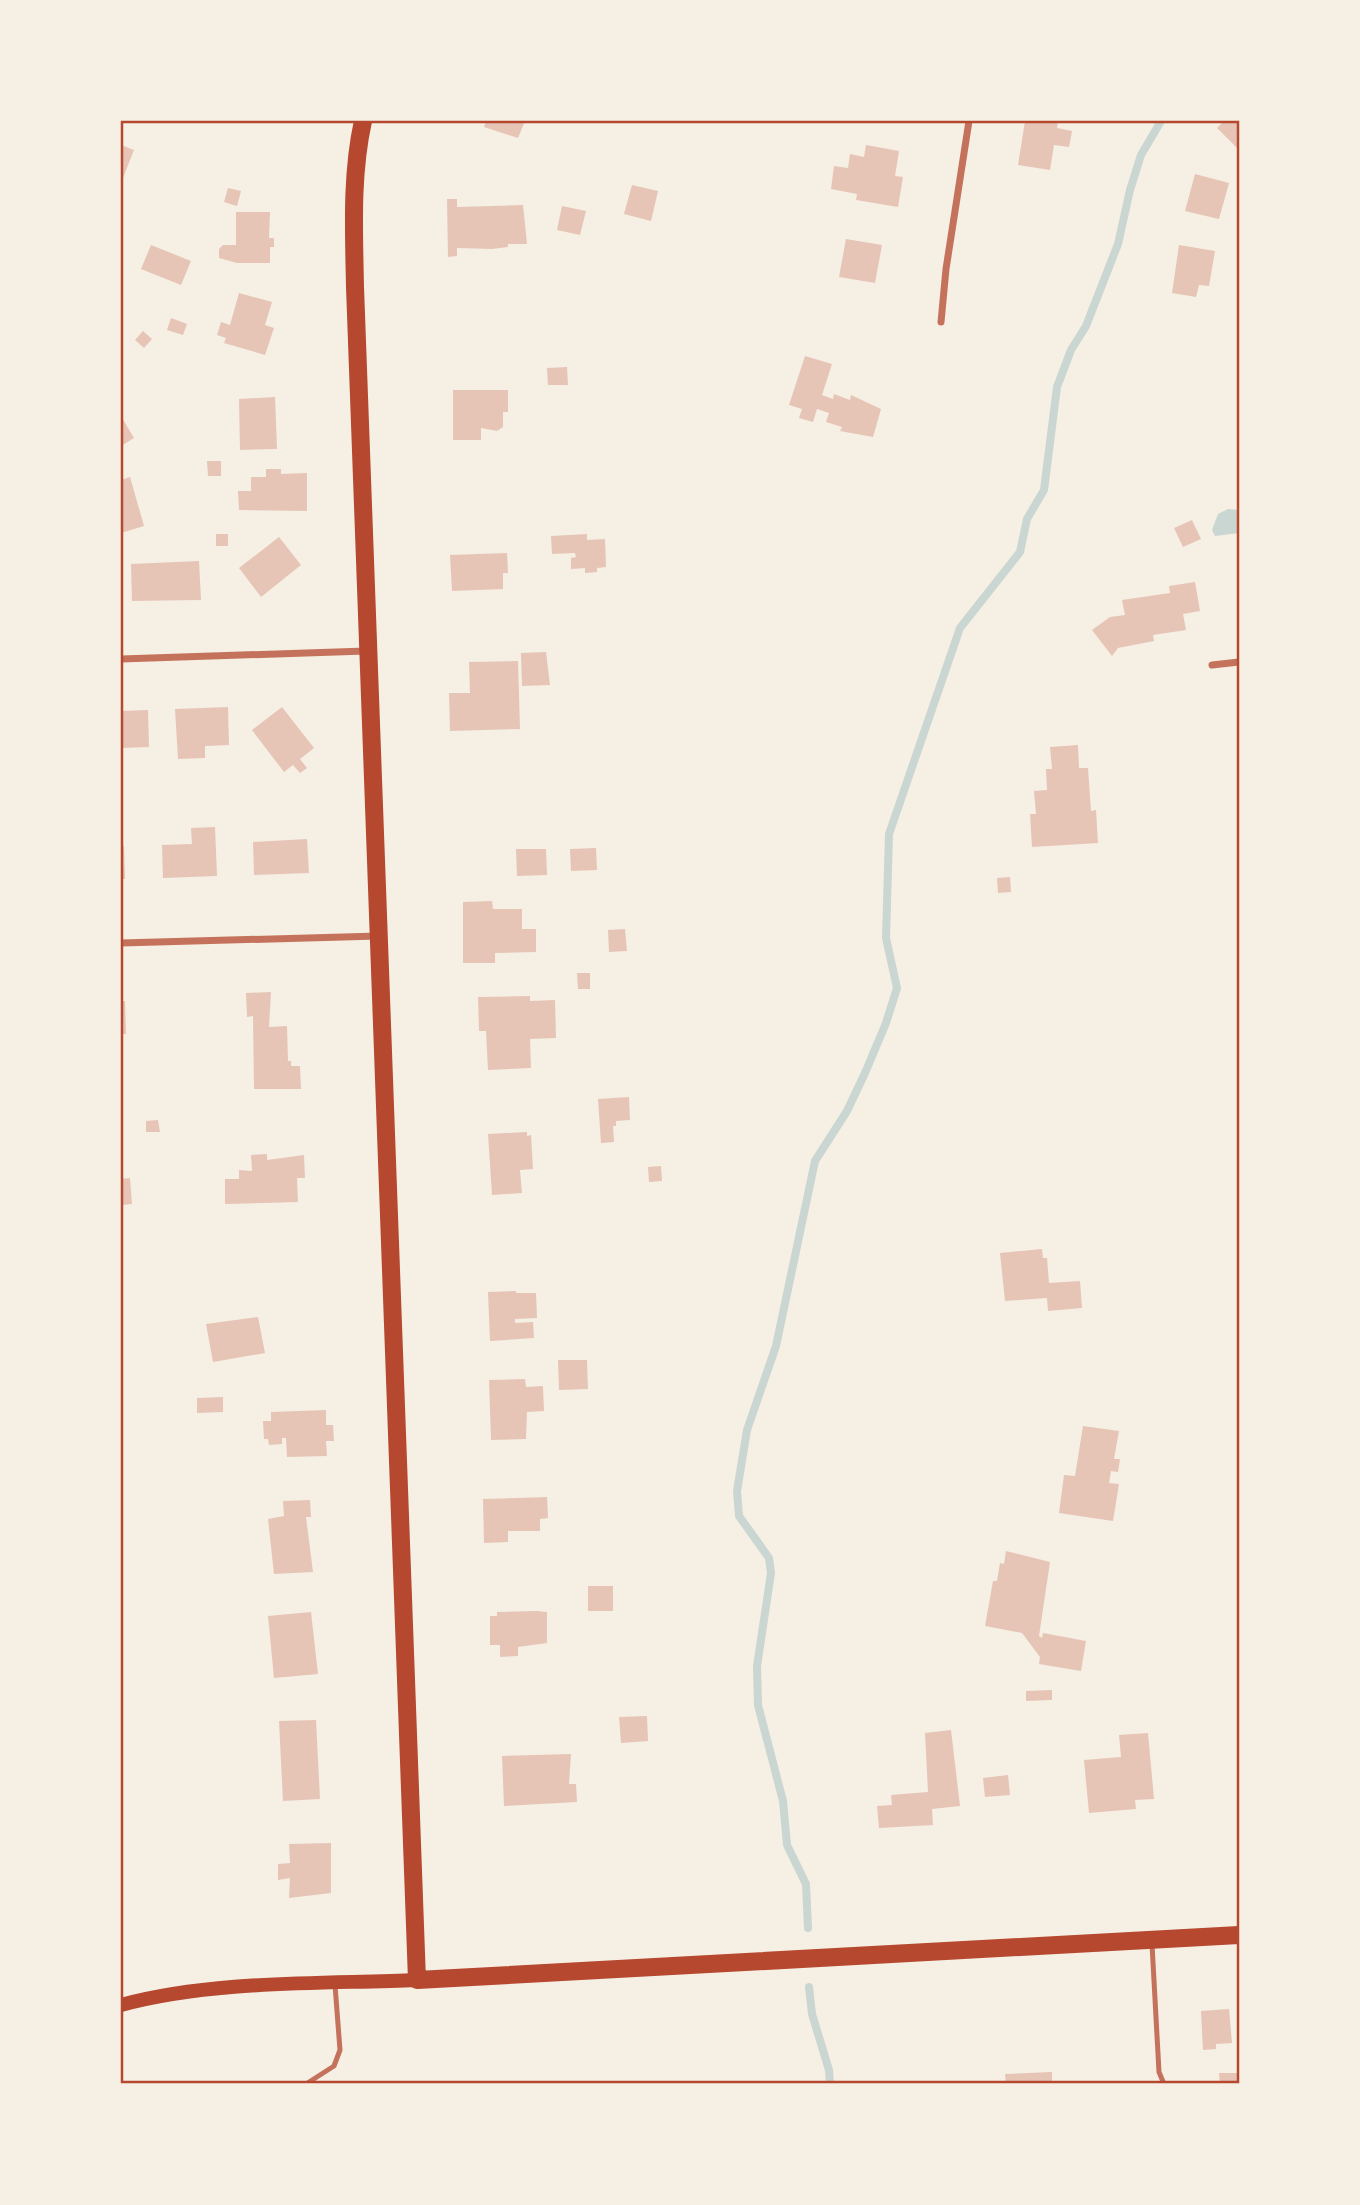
<svg xmlns="http://www.w3.org/2000/svg" width="1360" height="2205" viewBox="0 0 1360 2205" font-family="Literata,serif">
<style>
.water{fill:#c9d6d2}
.lines{fill:none;stroke-linecap:round;stroke-linejoin:round}
.stream{stroke:#c9d6d2;stroke-width:8}
.building{fill:#e6c5b7}
.service{stroke:#c5725c;stroke-width:5}
.minor{stroke:#c5725c;stroke-width:7}
.secondary{stroke:#b5482f;stroke-width:14}
.primary{stroke:#b5482f;stroke-width:18}
.neatline{fill:none;stroke:#b5482f;stroke-width:2.5}
</style>
<rect width="100%" height="100%" fill="#f6efe4"/>
<!-- water -->
<path class="water" d="M1228,509L1239,510V533L1215,536L1212,530L1218,514Z"/>
<g class="lines">
<!-- stream -->
<g class="stream">
<path d="M808,1928L806,1884L787,1845L783,1801L758,1705L757,1666L771,1573L769,1558L739,1516L737,1491L747,1430L776,1346L815,1161L847,1111L865,1073L886,1023L897,988L886,938L889,834L960,628L1020,552L1027,519L1044,490L1057,387L1071,350L1086,326L1118,244L1130,190L1141,155L1161,121"/>
<path d="M809,1987L812,2014L829,2070L830,2084"/>
</g>
</g>
<!-- building -->
<g class="building">
<path d="M486,121H525L518,138L484,127Z"/>
<path d="M1025,121H1058L1057,128L1072,131L1069,147L1054,145L1050,170L1018,165Z"/>
<path d="M1224,121H1239V150L1217,128Z"/>
<path d="M121,145L134,150L121,183Z"/>
<path d="M866,145L899,151L895,176L903,177L898,207L856,200L857,194L831,189L834,166L848,168L850,154L864,157Z"/>
<path d="M1195,174L1229,183L1219,219L1185,211Z"/>
<path d="M632,185L658,191L651,221L624,214Z"/>
<path d="M228,188L241,191L237,206L224,202Z"/>
<path d="M447,199H457V207L523,205L527,244H508V247L492,249L457,248V256L448,257Z"/>
<path d="M562,206L586,211L580,235L557,230Z"/>
<path d="M236,212H270L269,238H274V247H270V263H237L219,258V249L223,245H236Z"/>
<path d="M846,239L882,245L875,283L839,277Z"/>
<path d="M151,245L191,261L181,285L141,269Z"/>
<path d="M1179,245L1215,251L1209,286L1199,285L1196,297L1172,293Z"/>
<path d="M239,293L272,302L265,325L274,328L265,355L224,343L226,338L217,335L221,322L230,325Z"/>
<path d="M171,318L187,324L183,335L167,330Z"/>
<path d="M143,331L152,339L144,348L135,340Z"/>
<path d="M805,356L832,364L822,395L833,399L834,394L850,400L851,395L881,409L873,437L840,431L842,427L826,422L829,413L817,409L813,422L799,418L802,409L789,405Z"/>
<path d="M567,367L568,385H548L547,368Z"/>
<path d="M453,390H508V412H503V427L497,431L481,428V440H453Z"/>
<path d="M275,397L277,449L240,450L239,399Z"/>
<path d="M121,416L134,438L121,446Z"/>
<path d="M207,461H221V476H208Z"/>
<path d="M266,469H281V474L307,473V511L239,510L238,491H251V477H266Z"/>
<path d="M130,477L144,526L121,533V480Z"/>
<path d="M1192,520L1201,539L1183,547L1174,528Z"/>
<rect x="216" y="534" width="12" height="12"/>
<path d="M587,534V540L605,539L606,567L597,568V572L585,573V568L571,569V558L576,557L575,553L552,554L551,536Z"/>
<path d="M279,537L301,565L261,597L239,568Z"/>
<path d="M507,553L508,573H503V589L452,591L450,555Z"/>
<path d="M199,561L201,600L132,601L131,564Z"/>
<path d="M1195,582L1200,611L1183,614L1186,630L1153,635L1154,641L1118,648L1112,656L1092,630L1110,617L1125,615L1122,600L1170,593L1169,586Z"/>
<path d="M546,652L550,685L522,686L521,653Z"/>
<path d="M518,661L520,729L450,731L449,693H470L469,662Z"/>
<path d="M228,707L229,745L205,746V758L178,759L175,709Z"/>
<path d="M282,707L314,748L300,759L307,768L300,773L293,765L284,772L252,730Z"/>
<path d="M148,710L149,747L121,748V711Z"/>
<path d="M1078,745L1079,768H1088L1091,811L1096,810L1098,843L1032,847L1030,814H1036L1034,791L1047,790L1046,769H1052L1050,747Z"/>
<path d="M215,827L217,876L163,878L162,845L192,844L191,828Z"/>
<path d="M307,839L309,873L254,875L253,842Z"/>
<path d="M121,846H124L125,879H121Z"/>
<path d="M596,848L597,870L571,871L570,849Z"/>
<path d="M516,849H546L547,875L517,876Z"/>
<path d="M1010,877L1011,892L998,893L997,878Z"/>
<path d="M492,901L493,909H522V929H536V952L495,953V963H463V902Z"/>
<path d="M625,929L627,951L609,952L608,930Z"/>
<path d="M577,973H590V989H578Z"/>
<path d="M271,992L269,1027L287,1026L288,1061H291V1066H300L301,1089H254L253,1016L247,1017L246,993Z"/>
<path d="M530,996V1001L555,1000L556,1038L530,1039L531,1068L488,1070L486,1031H479L478,997Z"/>
<path d="M121,1001H125L126,1034H121Z"/>
<path d="M629,1097L630,1120L616,1121V1126H613L614,1142L601,1143L598,1099Z"/>
<path d="M158,1120L160,1132H146V1121Z"/>
<path d="M527,1132V1136L531,1135L533,1169L520,1170L522,1193L492,1195L488,1134Z"/>
<path d="M267,1154V1160L304,1155L305,1178H297L298,1202L225,1204V1179H239V1170L252,1171L251,1155Z"/>
<path d="M661,1166L662,1181L649,1182L648,1167Z"/>
<path d="M130,1178L132,1204L121,1205V1179Z"/>
<path d="M1042,1249L1043,1258H1047L1049,1283L1080,1281L1082,1308L1048,1311L1047,1298L1005,1301L1000,1253Z"/>
<path d="M516,1291V1293H536L537,1318L515,1319V1323L533,1322L534,1338L490,1341L488,1292Z"/>
<path d="M258,1317L265,1353L213,1362L206,1324Z"/>
<path d="M558,1360H587L588,1389L559,1390Z"/>
<path d="M525,1379L526,1387L543,1386L544,1411L527,1412L526,1439L491,1440L489,1380Z"/>
<path d="M223,1397V1412L197,1413V1398Z"/>
<path d="M326,1410V1425H333L334,1441H326L327,1456L287,1457L286,1438H282V1444L269,1445L268,1439H264L263,1421H271V1412Z"/>
<path d="M1083,1426L1119,1431L1114,1459H1120L1118,1472L1111,1471L1109,1483L1119,1484L1113,1521L1059,1513L1064,1475L1075,1476Z"/>
<path d="M547,1497L548,1518L540,1519V1531H508V1542L484,1543L483,1499Z"/>
<path d="M310,1500L311,1517H306L313,1572L274,1574L268,1519L284,1516L283,1501Z"/>
<path d="M1006,1551L1050,1562L1039,1636L1042,1638L1043,1633L1086,1641L1081,1671L1039,1664L1040,1657L1022,1633L985,1626L993,1581H997L1000,1563L1004,1564Z"/>
<rect x="588" y="1586" width="25" height="25"/>
<path d="M537,1611L547,1612V1643L518,1647V1656L500,1657V1645H490V1616H497V1612Z"/>
<path d="M311,1612L318,1674L274,1678L268,1616Z"/>
<path d="M1052,1690V1700L1026,1701V1691Z"/>
<path d="M647,1716L648,1741L621,1743L619,1717Z"/>
<path d="M316,1720L320,1799L283,1801L279,1721Z"/>
<path d="M951,1730L960,1806L932,1809L933,1825L879,1828L877,1806L892,1805L891,1795L928,1792L925,1733Z"/>
<path d="M1148,1733L1154,1799L1135,1800L1136,1809L1089,1813L1084,1760L1121,1757L1119,1735Z"/>
<path d="M571,1754L569,1784H576L577,1802L504,1806L502,1756Z"/>
<path d="M1008,1775L1010,1795L985,1797L983,1778Z"/>
<path d="M331,1843V1893L289,1898L290,1878L278,1880V1864L290,1863L289,1844Z"/>
<path d="M1229,2009L1232,2043L1216,2044V2049L1203,2050L1201,2011Z"/>
<path d="M1052,2072V2084H1006L1005,2074Z"/>
<path d="M1219,2073H1239V2084H1220Z"/>
</g>
<g class="lines">
<!-- service -->
<g class="service">
<path d="M1152,1944L1159,2072L1164,2084"/>
<path d="M306,2084L334,2066L340,2050L335,1985"/>
</g>
<!-- minor -->
<g class="minor">
<path d="M941,322L946,269L969,121"/>
<path d="M121,659L366,651"/>
<path d="M1212,665L1239,662"/>
<path d="M121,943L379,936"/>
</g>
<!-- secondary -->
<path class="secondary" d="M121,2005C213,1980 322,1984 417,1980"/>
<!-- primary -->
<path class="primary" d="M363,121C351,175 354,232 355,287L417,1980L1239,1935"/>
</g>
<!-- border -->
<rect width="1360" height="2205" fill="none" stroke="#f6efe4" stroke-width="245"/>
<rect x="122" y="122" width="1116" height="1960" class="neatline"/>
</svg>
